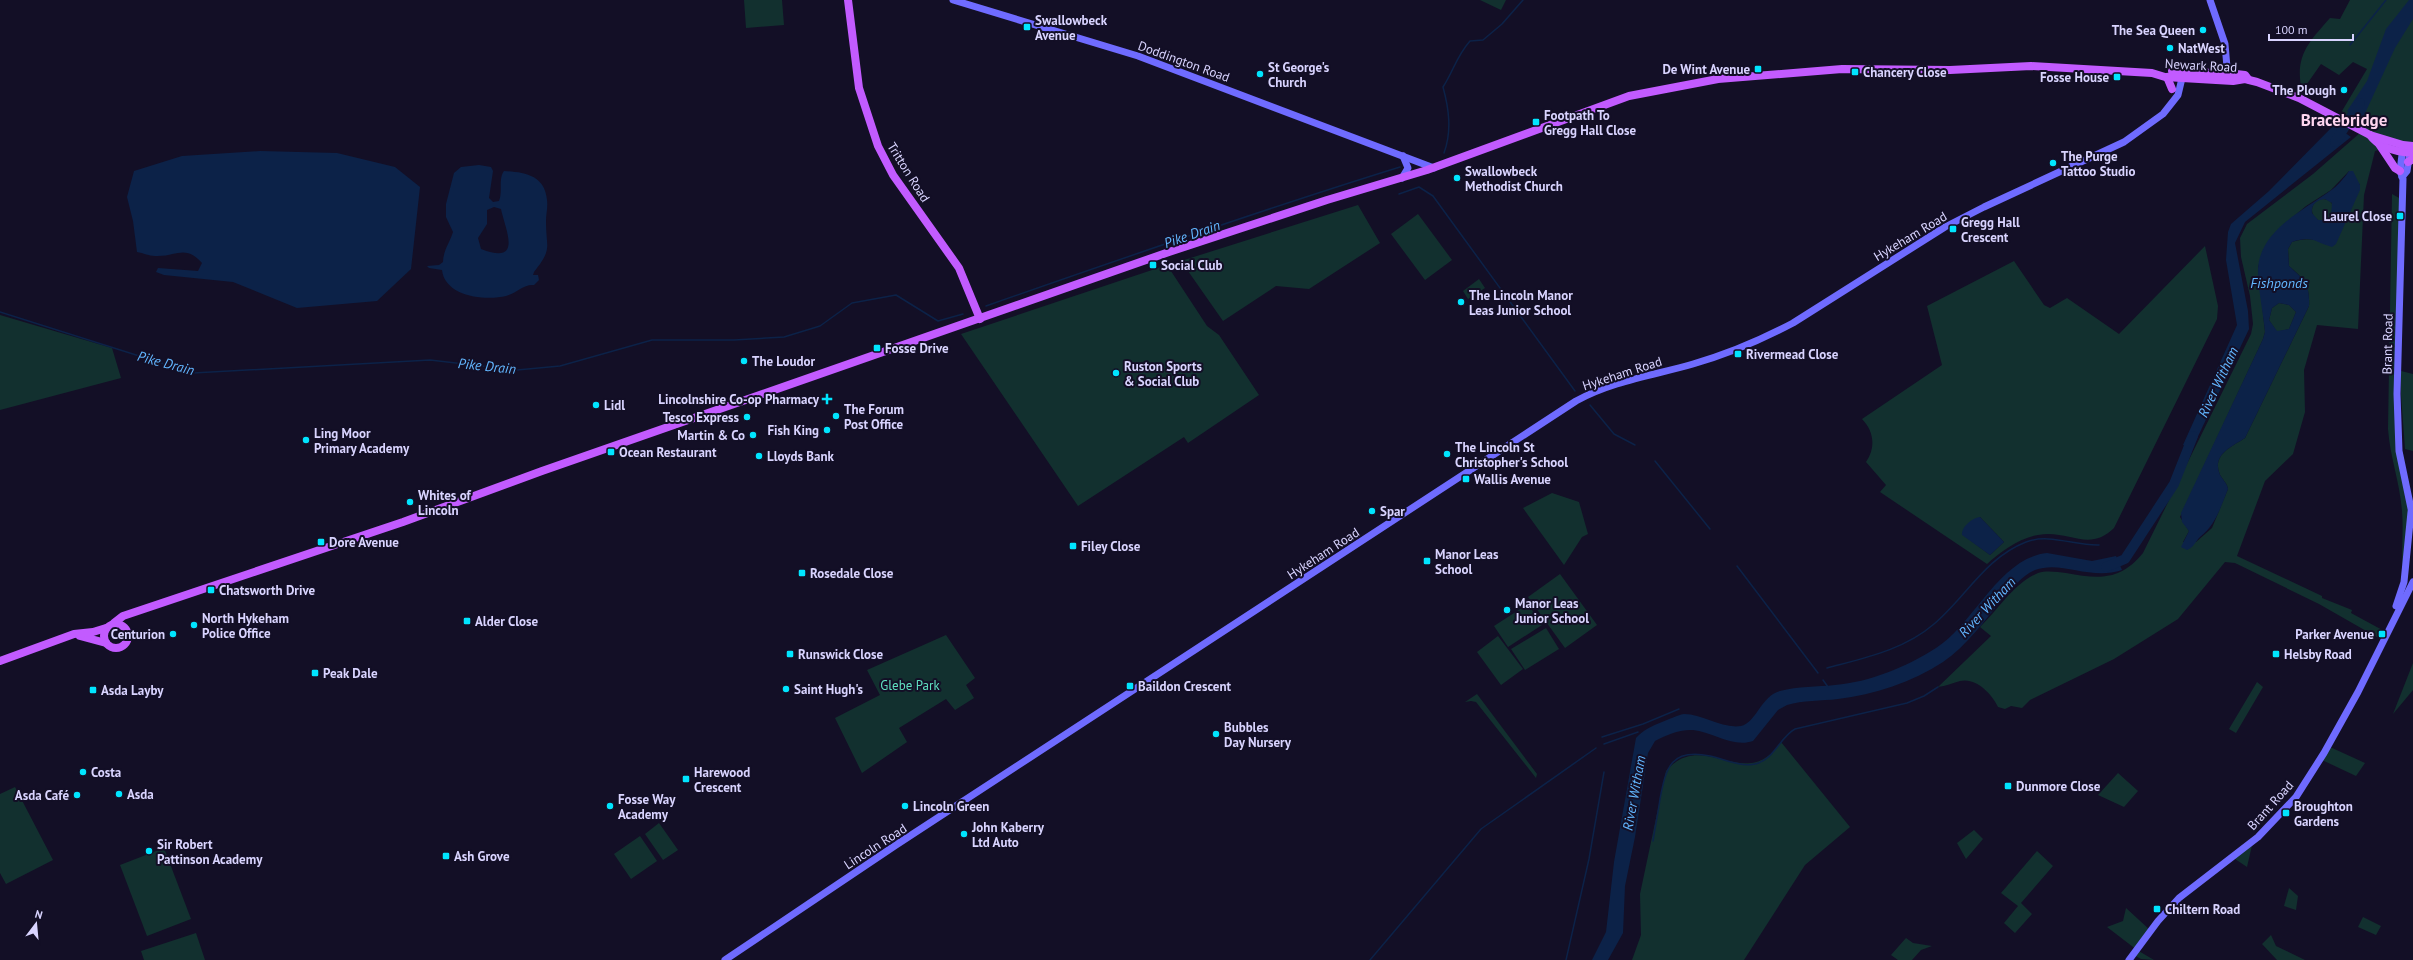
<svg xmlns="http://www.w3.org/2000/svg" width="2413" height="960" viewBox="0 0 2413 960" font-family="'PT Sans',sans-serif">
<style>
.green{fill:#12302f;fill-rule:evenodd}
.water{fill:#0c2248;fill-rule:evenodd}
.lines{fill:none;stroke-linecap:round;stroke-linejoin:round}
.stream{stroke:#0c2248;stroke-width:1.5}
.river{stroke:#0c2248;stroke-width:10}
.secondary{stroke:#6f6bff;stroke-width:7}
.primary{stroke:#c25bff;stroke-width:8}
.poi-dot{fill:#00e5ff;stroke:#130f26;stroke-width:1.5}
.labels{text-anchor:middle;stroke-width:4;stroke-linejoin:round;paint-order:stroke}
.poi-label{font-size:13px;font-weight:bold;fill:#d9d4ff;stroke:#130f26;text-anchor:start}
.street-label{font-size:13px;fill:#d9d4ff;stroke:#130f26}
.park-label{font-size:13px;fill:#5fe0c0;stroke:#130f26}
.water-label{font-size:14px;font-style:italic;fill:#62b6ff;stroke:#130f26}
.district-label{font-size:17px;font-weight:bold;fill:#ffd6f0;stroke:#130f26}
</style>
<rect width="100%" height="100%" fill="#130f26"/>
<!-- green -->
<g class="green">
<path d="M744,0H782L784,25L746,28Z"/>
<path d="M1480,0H1506L1501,10Z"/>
<path d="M2350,0H2413V156L2390,146L2375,151L2364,195L2358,329L2317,325L2304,370L2305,412L2293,454L2265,481L2237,556L2322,596V598L2352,610L2351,613L2386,632L2382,640L2319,604L2235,563L2225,562L2178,619L2114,659L2030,700L2022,708L2011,706L2005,709L1998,707C1992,694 1976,677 1960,681C1952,683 1946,686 1938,687L1991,636L1980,627C1999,609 2014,583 2038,573C2047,570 2057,572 2066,573C2099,579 2120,581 2143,553L2251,334L2253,324L2250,296L2241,257L2240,238L2247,224L2313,174L2361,132L2342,111L2367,69L2353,62L2339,75L2321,64L2302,91C2294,56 2309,42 2330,18L2340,19ZM2349,171L2360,185L2327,245C2315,238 2305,238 2292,242L2288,249L2289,266C2304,279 2310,284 2309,306L2245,438C2233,446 2213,454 2219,472C2221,479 2227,482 2228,489L2212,528L2196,542H2183L2189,531L2180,517L2263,339L2265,332L2258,267L2263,252L2282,226L2306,206L2331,190Z"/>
<path d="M2392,194L2401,199L2399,451L2411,511L2404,582C2400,558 2404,535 2402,511C2400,483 2390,457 2388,429Z"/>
<circle cx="2323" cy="210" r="11"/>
<path d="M1358,205L1380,243L1309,289L1276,286L1223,321L1181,261Z"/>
<path d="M1418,214L1452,260L1425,280L1391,234Z"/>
<path d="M2205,246L2218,306L2217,319L2114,528C2089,553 2068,529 2038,535C2020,538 2000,552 1987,564L1880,492L1886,485L1866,462C1876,448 1874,431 1862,419L1942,365L1927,306L2014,261L2044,305L2050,308L2067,298L2119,334ZM1980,517L2004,542L1990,555L1963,535Z"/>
<path d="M1167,265L1207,326L1219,335L1259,395L1188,443L1184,437L1078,506L961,334Z"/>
<path d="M1479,279L1485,288L1468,299L1463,291Z"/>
<path d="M2279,303L2289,305L2296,312L2289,329L2277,332L2269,320L2272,308Z"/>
<path d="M0,315L112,348L121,378L0,410Z"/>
<path d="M2401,371L2413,374V451L2405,449L2401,395Z"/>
<path d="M1552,493L1579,502L1588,534L1582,537L1564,565L1523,508Z"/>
<path d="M1560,574L1597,625L1565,648L1528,597Z"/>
<path d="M1528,604L1542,625L1508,647L1494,626Z"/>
<path d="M1546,628L1559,649L1525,670L1511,649Z"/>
<path d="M946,635L975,678L966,685L974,698L955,710L946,699L899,728L907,742L862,773L835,718L880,695L867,670Z"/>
<path d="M1498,636L1523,669L1501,685L1477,652Z"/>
<path d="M2413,663V690L2393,714Z"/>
<path d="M2257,682L2263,687L2236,733L2229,729Z"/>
<path d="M1477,694L1537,774L1536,778L1476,702L1471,701L1465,702Z"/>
<path d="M1781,742L1850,827L1805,865L1744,960H1632L1641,935L1640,894L1666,771C1704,727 1745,795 1781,742Z"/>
<path d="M2330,747L2365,763L2356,776L2322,760Z"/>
<path d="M2118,773L2138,791L2124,807L2098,795Z"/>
<path d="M15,787L53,860L6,884L0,873V794Z"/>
<path d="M659,823L678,850L663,860L645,834Z"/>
<path d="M1974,830L1983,839L1966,859L1957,843Z"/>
<path d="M640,836L657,861L631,879L614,854Z"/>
<path d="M2253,841L2247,867L2232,857Z"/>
<path d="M164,848L191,919L147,936L120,865Z"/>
<path d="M2037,851L2053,866L2021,903L2032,914L2015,933L2004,923L2018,906L2001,893Z"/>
<path d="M2289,888L2298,896L2296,910L2284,906Z"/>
<path d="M2126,908L2151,931L2137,950L2154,960L2141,959L2134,955L2137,950L2107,927L2123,921Z"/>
<path d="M2363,917L2381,926L2376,935L2358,927Z"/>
<path d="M196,933L205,960H144L141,951Z"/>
<path d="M2271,935L2276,946L2305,960H2277L2262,944Z"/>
<path d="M1906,938L1913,943L1932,946L1921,950L1912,960H1898L1891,955Z"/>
</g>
<!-- water -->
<g class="water">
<path d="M2409,0H2413V19L2395,48L2362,120L2347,111L2367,81L2386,29Z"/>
<path d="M2334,125L2351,137L2245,222L2235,243L2248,311L2249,329L2192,449L2183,445L2237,325L2226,260L2228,232L2231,224L2269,191Z"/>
<path d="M260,151L337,153L395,167L420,187L411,269L377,301L297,308L233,282L164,275L156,272L158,268L198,271L202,263C185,244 176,257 155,256C150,256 143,253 137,252L133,221L127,197L134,171L182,156Z"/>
<path d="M479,165L491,167L493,171L489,198L493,202L499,201C503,192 498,179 504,171C524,172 545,175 547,200C548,207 546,214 546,221C546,249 553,248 534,272L533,275H538L539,280L534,285C523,284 517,293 506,296C486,301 445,297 442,270L429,268L427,266L439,265L443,262C443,251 450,242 453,232L446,217V204L454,173L461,167ZM494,207L501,209C505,229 524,266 481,249L478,238L487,224V210Z"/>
<path d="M2349,171H2353L2360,185V190L2336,244L2332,247C2314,242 2313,235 2292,242L2288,249L2289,266C2304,280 2310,283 2309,306L2245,438C2233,446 2213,454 2219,472C2221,479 2227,482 2228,489C2220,509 2216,524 2200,537C2195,542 2194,547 2187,550L2181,547L2189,531L2182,522L2181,513L2263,339L2265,332C2263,312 2258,289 2258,269C2260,230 2304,210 2330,191C2338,186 2344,178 2349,171ZM2325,199L2332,203L2331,217L2327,220H2318L2312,213C2311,205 2316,200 2325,199ZM2279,303L2289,305L2296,312L2289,329L2277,331L2269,320L2272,308Z"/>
<path d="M1980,517L2004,542L1990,555L1962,535C1961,527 1972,518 1980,517Z"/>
<path d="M2047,553L2092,561L2116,556L2122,570C2090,581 2062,560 2035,570C2022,575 2013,588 2004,598C1985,619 1967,646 1943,662C1912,682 1874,695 1838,699C1821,701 1803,700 1787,705L1778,710L1753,741C1733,748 1713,732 1693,730C1680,729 1666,735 1655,741L1648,753L1635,837L1625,886L1623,933L1608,960H1592L1606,932L1614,862L1636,738C1643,730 1652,726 1662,722C1668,720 1677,715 1684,714C1703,714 1722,729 1741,726C1756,723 1761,696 1780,691C1798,686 1817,687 1835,685C1870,682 1906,667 1936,648C1974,624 1999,558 2047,553Z"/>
</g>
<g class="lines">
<!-- stream -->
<g class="stream">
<path d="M2350,45L2386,0"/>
<path d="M1444,153C1452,131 1449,109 1443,87C1454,70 1456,57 1470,41L1483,40L1502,24L1523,0"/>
<path d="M1399,194L1419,187L1433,196L1575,391"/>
<path d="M986,306C1123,258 1261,210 1400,167"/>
<path d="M0,312L193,373L430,360L517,370L560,366L652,340H734L784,337L820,326L852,303L896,295L938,321L963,314"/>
<path d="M1590,405L1614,434L1635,445"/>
<path d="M1655,461L1710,529"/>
<path d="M1737,566L1818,673"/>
<path d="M1827,668C1864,658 1904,650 1934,624C1966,597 1985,558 2026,542C2049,533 2076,546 2099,545"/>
<path d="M1823,680L1828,687"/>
<path d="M1602,737L1643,724L1679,709"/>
<path d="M1604,744L1638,732"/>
<path d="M1653,841C1655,827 1658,813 1660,799C1666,767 1671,748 1710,756C1724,759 1740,767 1755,764C1774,760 1780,737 1795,729L1907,703L1924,696L1938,687"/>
<path d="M1370,960L1481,829L1596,748"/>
<path d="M1566,960L1589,859L1604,772"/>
</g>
<!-- river -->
<g class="river">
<path d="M2335,142L2360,103"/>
<path d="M2106,567L2125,559L2174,484L2193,436"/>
</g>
<!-- secondary -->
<g class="secondary">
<path d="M953,0L1138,56L1434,168"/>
<path d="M2210,0L2225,44L2228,79"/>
<path d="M2403,147L2400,171L2403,179L2397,394L2399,451L2413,518"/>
<path d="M2402,177L2407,171L2409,158"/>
<path d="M1402,178L1408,168L1403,156"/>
<path d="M2396,606L2404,582L2411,512"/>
<path d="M725,960L896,845L1576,401C1612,381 1655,375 1693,364C1728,354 1761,340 1793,323L1945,227L1984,207L2124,142L2163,114L2178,95L2183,74"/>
<path d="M2129,960L2158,921L2179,898L2258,837L2296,797L2324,753L2358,692L2413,582"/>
</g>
<!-- primary -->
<g class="primary">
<path d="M848,0L859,88L878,146L893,175L959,268L980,319"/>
<path d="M2172,71L2236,74L2245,75L2248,79"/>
<path d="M2167,77L2172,89"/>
<path d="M2370,135C2379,148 2398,152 2413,153"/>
<path d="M2379,144L2395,168L2400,171"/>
<path d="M2408,162L2413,159"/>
<path d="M114,623L123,616L403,522L542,471L1169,252L1327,200L1427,170L1629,96L1718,79L1842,69L1950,70L2031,66L2152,73L2165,77L2233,81L2245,79L2257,82L2299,98L2370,135L2403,145L2413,146"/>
<circle cx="116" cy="636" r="12"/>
<path d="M80,636L106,643"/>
<path d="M0,661L74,634L93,632L106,628"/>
</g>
</g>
<!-- markers -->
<g class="poi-dot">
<rect x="1023" y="23" width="8" height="8" rx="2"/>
<circle cx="2203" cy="30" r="4"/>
<circle cx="2170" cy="48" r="4"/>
<rect x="1754" y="65" width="8" height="8" rx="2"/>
<rect x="1851" y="68" width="8" height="8" rx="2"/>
<circle cx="1260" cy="74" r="4"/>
<rect x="2113" y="73" width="8" height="8" rx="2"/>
<circle cx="2344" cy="90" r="4"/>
<rect x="1532" y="118" width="8" height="8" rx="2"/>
<circle cx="2053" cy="163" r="4"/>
<circle cx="1457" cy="178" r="4"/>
<rect x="2396" y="212" width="8" height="8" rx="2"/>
<rect x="1949" y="225" width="8" height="8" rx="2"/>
<rect x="1149" y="261" width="8" height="8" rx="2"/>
<circle cx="1461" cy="302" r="4"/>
<rect x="873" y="344" width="8" height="8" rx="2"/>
<rect x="1734" y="350" width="8" height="8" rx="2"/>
<circle cx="744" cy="361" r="4"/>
<circle cx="1116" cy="373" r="4"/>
<path d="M825 393h4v4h4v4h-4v4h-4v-4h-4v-4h4z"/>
<circle cx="596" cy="405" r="4"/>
<circle cx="836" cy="416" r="4"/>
<circle cx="747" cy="417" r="4"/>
<circle cx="827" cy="430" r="4"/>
<circle cx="753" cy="435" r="4"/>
<circle cx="306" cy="440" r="4"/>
<rect x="607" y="448" width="8" height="8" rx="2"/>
<circle cx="1447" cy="454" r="4"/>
<circle cx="759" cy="456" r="4"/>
<rect x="1462" y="475" width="8" height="8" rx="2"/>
<circle cx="410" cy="502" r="4"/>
<circle cx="1372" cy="511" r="4"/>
<rect x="317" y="538" width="8" height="8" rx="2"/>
<rect x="1069" y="542" width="8" height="8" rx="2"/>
<rect x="1423" y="557" width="8" height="8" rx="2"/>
<rect x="798" y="569" width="8" height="8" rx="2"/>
<rect x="207" y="586" width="8" height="8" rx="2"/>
<circle cx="1507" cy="610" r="4"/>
<rect x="463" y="617" width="8" height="8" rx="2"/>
<circle cx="194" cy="625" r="4"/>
<circle cx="173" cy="634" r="4"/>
<rect x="2378" y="630" width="8" height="8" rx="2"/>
<rect x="786" y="650" width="8" height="8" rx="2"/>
<rect x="2272" y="650" width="8" height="8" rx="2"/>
<rect x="311" y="669" width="8" height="8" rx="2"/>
<rect x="1126" y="682" width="8" height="8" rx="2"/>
<circle cx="786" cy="689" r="4"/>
<rect x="89" y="686" width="8" height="8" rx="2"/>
<circle cx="1216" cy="734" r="4"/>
<circle cx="83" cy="772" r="4"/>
<rect x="682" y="775" width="8" height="8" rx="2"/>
<rect x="2004" y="782" width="8" height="8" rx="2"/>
<circle cx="119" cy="794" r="4"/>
<circle cx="77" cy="795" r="4"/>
<circle cx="610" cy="806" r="4"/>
<circle cx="905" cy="806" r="4"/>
<rect x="2282" y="809" width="8" height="8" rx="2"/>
<circle cx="964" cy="834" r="4"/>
<circle cx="149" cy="851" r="4"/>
<rect x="442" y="852" width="8" height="8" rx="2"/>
<rect x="2153" y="905" width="8" height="8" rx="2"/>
</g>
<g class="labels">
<!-- poi labels -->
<g class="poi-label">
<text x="1035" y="25">Swallowbeck<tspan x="1035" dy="15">Avenue</tspan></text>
<text x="2195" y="35" text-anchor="end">The Sea Queen</text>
<text x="2178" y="53">NatWest</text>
<text x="1268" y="72">St George's<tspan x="1268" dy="15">Church</tspan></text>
<text x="1750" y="74" text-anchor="end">De Wint Avenue</text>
<text x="1863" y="77">Chancery Close</text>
<text x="2109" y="82" text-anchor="end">Fosse House</text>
<text x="2336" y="95" text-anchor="end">The Plough</text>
<text x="1544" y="120">Footpath To<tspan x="1544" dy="15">Gregg Hall Close</tspan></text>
<text x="2061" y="161">The Purge<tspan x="2061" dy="15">Tattoo Studio</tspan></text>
<text x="1465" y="176">Swallowbeck<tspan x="1465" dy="15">Methodist Church</tspan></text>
<text x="2392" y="221" text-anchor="end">Laurel Close</text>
<text x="1961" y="227">Gregg Hall<tspan x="1961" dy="15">Crescent</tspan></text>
<text x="1161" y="270">Social Club</text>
<text x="1469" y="300">The Lincoln Manor<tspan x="1469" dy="15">Leas Junior School</tspan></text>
<text x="885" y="353">Fosse Drive</text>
<text x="1746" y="359">Rivermead Close</text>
<text x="752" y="366">The Loudor</text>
<text x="1124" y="371">Ruston Sports<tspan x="1124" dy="15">&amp; Social Club</tspan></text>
<text x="819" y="404" text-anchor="end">Lincolnshire Co-op Pharmacy</text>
<text x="604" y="410">Lidl</text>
<text x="844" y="414">The Forum<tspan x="844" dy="15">Post Office</tspan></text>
<text x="739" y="422" text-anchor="end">Tesco Express</text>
<text x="819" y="435" text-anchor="end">Fish King</text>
<text x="314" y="438">Ling Moor<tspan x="314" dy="15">Primary Academy</tspan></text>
<text x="745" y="440" text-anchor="end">Martin &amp; Co</text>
<text x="1455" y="452">The Lincoln St<tspan x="1455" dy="15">Christopher's School</tspan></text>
<text x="619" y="457">Ocean Restaurant</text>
<text x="767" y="461">Lloyds Bank</text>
<text x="1474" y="484">Wallis Avenue</text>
<text x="418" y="500">Whites of<tspan x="418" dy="15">Lincoln</tspan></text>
<text x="1380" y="516">Spar</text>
<text x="329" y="547">Dore Avenue</text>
<text x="1081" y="551">Filey Close</text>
<text x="1435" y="559">Manor Leas<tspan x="1435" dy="15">School</tspan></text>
<text x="810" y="578">Rosedale Close</text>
<text x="219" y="595">Chatsworth Drive</text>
<text x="1515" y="608">Manor Leas<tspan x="1515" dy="15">Junior School</tspan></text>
<text x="202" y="623">North Hykeham<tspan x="202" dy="15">Police Office</tspan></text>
<text x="475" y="626">Alder Close</text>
<text x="165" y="639" text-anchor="end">Centurion</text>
<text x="2374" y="639" text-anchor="end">Parker Avenue</text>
<text x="798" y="659">Runswick Close</text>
<text x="2284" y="659">Helsby Road</text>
<text x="323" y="678">Peak Dale</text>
<text x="1138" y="691">Baildon Crescent</text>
<text x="794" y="694">Saint Hugh's</text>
<text x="101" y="695">Asda Layby</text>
<text x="1224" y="732">Bubbles<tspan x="1224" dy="15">Day Nursery</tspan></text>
<text x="91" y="777">Costa</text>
<text x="694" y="777">Harewood<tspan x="694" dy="15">Crescent</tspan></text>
<text x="2016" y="791">Dunmore Close</text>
<text x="127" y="799">Asda</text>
<text x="69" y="800" text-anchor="end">Asda Café</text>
<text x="618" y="804">Fosse Way<tspan x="618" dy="15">Academy</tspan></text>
<text x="913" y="811">Lincoln Green</text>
<text x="2294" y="811">Broughton<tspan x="2294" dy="15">Gardens</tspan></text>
<text x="972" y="832">John Kaberry<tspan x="972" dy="15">Ltd Auto</tspan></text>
<text x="157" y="849">Sir Robert<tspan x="157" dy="15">Pattinson Academy</tspan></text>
<text x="454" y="861">Ash Grove</text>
<text x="2165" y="914">Chiltern Road</text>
</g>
<!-- street labels -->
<g class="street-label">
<text transform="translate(1184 61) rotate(20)" y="5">Doddington Road</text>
<text transform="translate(2201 65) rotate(3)" y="5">Newark Road</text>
<text transform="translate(909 172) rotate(58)" y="5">Tritton Road</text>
<text transform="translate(1910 236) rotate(-31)" y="5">Hykeham Road</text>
<text transform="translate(2387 344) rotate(-89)" y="5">Brant Road</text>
<text transform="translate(1622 373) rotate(-18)" y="5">Hykeham Road</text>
<text transform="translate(1323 553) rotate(-33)" y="5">Hykeham Road</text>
<text transform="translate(2270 805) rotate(-48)" y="5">Brant Road</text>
<text transform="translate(875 846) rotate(-33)" y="5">Lincoln Road</text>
</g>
<!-- park labels -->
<g class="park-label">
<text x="910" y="690">Glebe Park</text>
</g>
<!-- water labels -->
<g class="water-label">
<text transform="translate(1192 234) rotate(-19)" y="5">Pike Drain</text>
<text x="2279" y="288">Fishponds</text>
<text transform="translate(166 363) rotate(15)" y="5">Pike Drain</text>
<text transform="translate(487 366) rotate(6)" y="5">Pike Drain</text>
<text transform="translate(2218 382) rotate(-65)" y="5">River Witham</text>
<text transform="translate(1987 607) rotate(-47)" y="5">River Witham</text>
<text transform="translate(1634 793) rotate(-80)" y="5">River Witham</text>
</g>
<!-- district labels -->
<g class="district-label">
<text x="2344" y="126">Bracebridge</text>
</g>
</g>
<!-- north arrow -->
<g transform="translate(36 924) rotate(16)" stroke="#130f26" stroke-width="3" paint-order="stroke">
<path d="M0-3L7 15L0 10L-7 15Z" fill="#d9d4ff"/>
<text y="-6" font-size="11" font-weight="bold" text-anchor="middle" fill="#d9d4ff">N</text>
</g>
<!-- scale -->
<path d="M2269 34v6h84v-6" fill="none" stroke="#d9d4ff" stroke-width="2"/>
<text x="2275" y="34" font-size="12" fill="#d9d4ff" stroke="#130f26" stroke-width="3" paint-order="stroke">100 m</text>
</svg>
